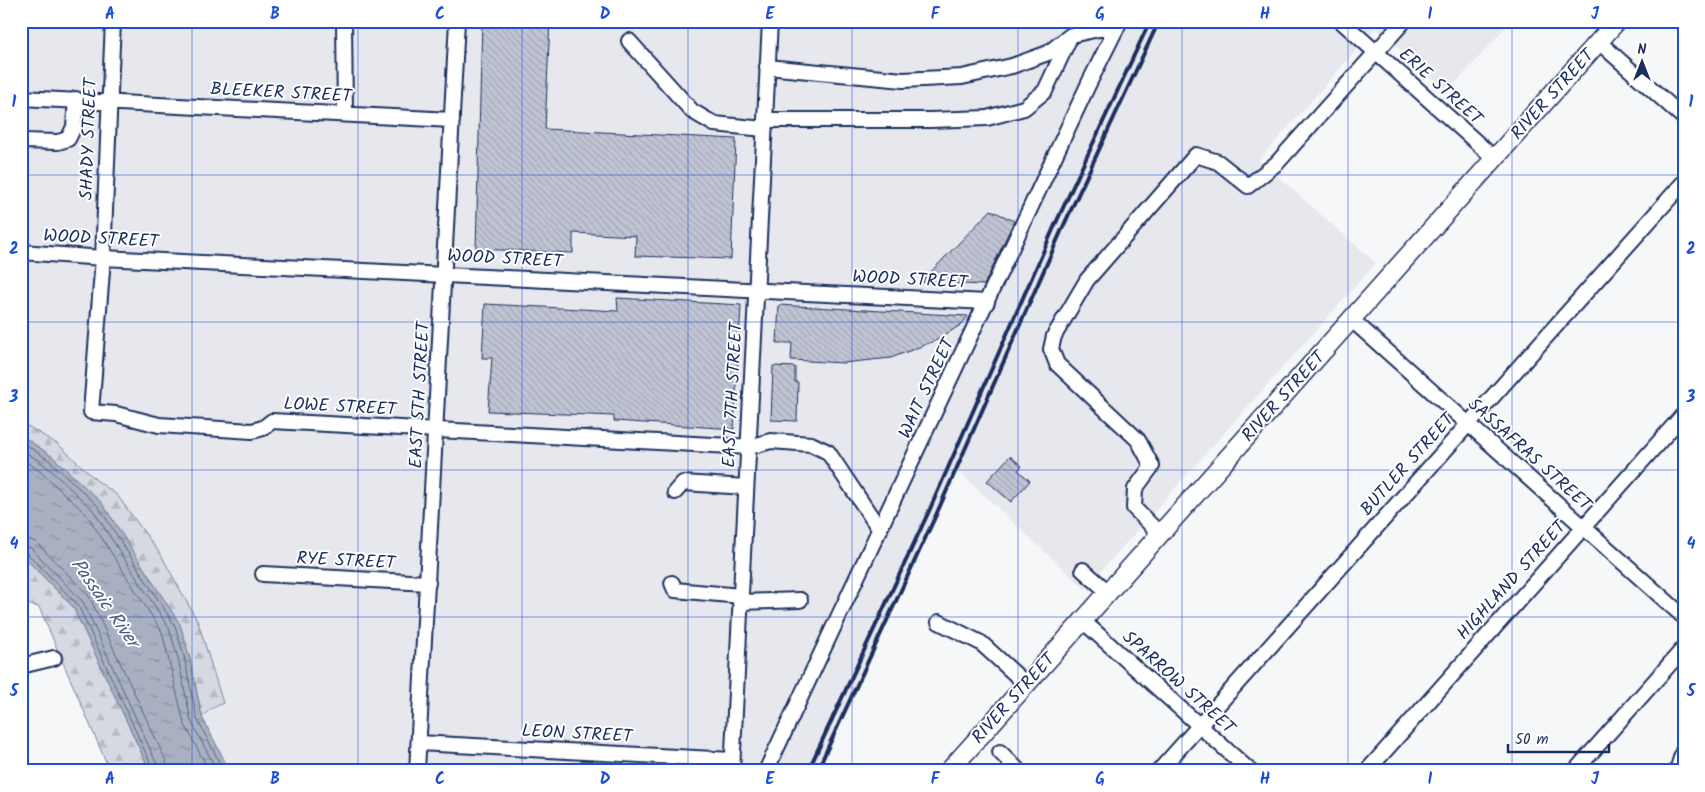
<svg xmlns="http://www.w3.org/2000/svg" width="1705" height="792" viewBox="0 0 1705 792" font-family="Kalam,sans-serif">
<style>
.built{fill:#e6e8ee}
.forest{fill:url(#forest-firs);stroke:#7884a0}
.water{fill:url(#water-ripples);stroke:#707c99}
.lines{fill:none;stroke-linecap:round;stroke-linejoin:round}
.shore{stroke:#546386;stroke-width:1}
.building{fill:url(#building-back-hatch);stroke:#1b2f5e}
.minor-casing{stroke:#1b2f5e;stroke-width:18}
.major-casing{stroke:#1b2f5e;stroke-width:21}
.minor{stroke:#fff;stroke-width:14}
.major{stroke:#fff;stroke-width:18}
.rail{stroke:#1b2f5e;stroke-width:4}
.grid{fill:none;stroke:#1d4ed8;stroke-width:1;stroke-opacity:0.55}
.labels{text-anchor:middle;stroke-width:4;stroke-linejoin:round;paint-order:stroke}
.street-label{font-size:18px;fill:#1b2f5e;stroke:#fff}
.water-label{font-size:19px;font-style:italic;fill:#4d5c81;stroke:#fff}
.neatline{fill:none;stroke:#1d4ed8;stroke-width:2}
.grid-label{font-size:16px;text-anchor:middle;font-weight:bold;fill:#1d4ed8}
</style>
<defs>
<pattern id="forest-firs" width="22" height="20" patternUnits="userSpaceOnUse" patternTransform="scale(1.25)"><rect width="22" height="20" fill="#d6d9e2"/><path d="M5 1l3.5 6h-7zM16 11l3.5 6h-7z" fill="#b7bbc4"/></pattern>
<pattern id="water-ripples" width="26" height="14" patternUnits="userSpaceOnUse" patternTransform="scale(1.25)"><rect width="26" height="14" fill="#a9b0c1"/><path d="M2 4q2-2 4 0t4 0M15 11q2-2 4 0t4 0" fill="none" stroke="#8990a0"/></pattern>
<pattern id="building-back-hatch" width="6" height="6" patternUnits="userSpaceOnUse" patternTransform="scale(1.25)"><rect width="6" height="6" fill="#c0c4d3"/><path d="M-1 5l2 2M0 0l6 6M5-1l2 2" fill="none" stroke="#a4a9b8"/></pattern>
</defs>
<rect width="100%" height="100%" fill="#f6f7f9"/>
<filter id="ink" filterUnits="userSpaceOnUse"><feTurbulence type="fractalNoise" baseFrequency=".02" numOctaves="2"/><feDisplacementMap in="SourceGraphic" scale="10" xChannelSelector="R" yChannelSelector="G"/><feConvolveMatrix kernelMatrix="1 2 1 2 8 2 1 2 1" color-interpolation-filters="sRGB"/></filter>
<g filter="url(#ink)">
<!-- built -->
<path class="built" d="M21,21H1511L1448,92L1376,28L1259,160L1376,263L1085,589L956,469L816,771H230L202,717L223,703L198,622L161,555L117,495L95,479L59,445L21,422Z"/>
<!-- forest -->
<g class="forest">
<path d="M21,422L59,445L95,479L117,495L161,555L198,622L223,703L211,709L202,717L189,655L53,457L21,435Z"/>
<path d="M21,554L73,607L150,771H110L39,607L21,603Z"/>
</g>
<!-- water -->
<path class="water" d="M21,435L53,457L102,503L180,624L189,655L202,717L230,771H150L73,607L21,554Z"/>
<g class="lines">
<!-- shore -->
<g class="shore">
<path d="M21,441L50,461L98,506L175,626L184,656L197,719L224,771"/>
<path d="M21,449L46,466L93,510L169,628L178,658L191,721L217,771"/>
<path d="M21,458L41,472L87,515L162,632L184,723L209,771"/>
<path d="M21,537L36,542L89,596L166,761L168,771"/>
<path d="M21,545L31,548L83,602L160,771"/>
<path d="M21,551L27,553L78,605L154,771"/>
</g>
</g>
<!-- building -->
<g class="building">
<path d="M482,21H550L545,129L736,139L731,259L635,256L636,236L573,233V253L476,249Z"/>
<path d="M991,210L1014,221L984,285L921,282Z"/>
<path d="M617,298L741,305L734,429L614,421V416L488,411L492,358H482L485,304L618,311Z"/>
<path d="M779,305L968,316L962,324L937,340L891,358L843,363L791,360L792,343H777Z"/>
<path d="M773,366L795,367V382H798L797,421L771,420Z"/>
<path d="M1010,456L1022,466L1018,470L1030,481L1011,502L987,481Z"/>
</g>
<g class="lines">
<defs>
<g id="minor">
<path d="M113,21L103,258L91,412L116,414L159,425L252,431L263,428L272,421L749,447L771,441L811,444L828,452L880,530"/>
<path d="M344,21L345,114"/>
<path d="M1341,21L1494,158"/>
<path d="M629,41L692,111L714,124L764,129"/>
<path d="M1599,42L1684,118"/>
<path d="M767,67L903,80L962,77L1012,66L1048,53L1071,35L1099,29H1116"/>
<path d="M21,98L452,120"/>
<path d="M765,120H930L987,118L1024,108L1045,91L1070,37"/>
<path d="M21,141L58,142L68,139L74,127L76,99"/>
<path d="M21,252L103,258L987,302"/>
<path d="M1351,319L1684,617"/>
<path d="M675,492L683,483L746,487"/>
<path d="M1160,534L1134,508L1135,489L1152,466L1138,440L1057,364L1051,349L1054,336L1087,280L1196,155L1218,162L1248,186L1277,163L1404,21"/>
<path d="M1083,570L1108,592"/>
<path d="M263,574L428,583"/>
<path d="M672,583L675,590L741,596"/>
<path d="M740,602L800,600"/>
<path d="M1083,621L1250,771"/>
<path d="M939,622L981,643L1026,684"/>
<path d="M21,666L54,658"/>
<path d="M419,743L732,760"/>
<path d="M1000,752L1019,771"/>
<path d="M417,771L457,21"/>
<path d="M732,771L770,21"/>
<path d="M766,771L1089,83L1120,21"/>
<path d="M1159,771L1684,182"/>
<path d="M1367,771L1684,414"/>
<path d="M1575,771L1684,648"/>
<path d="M1677,771L1684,748"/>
</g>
<path id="major" d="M949,771L1617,21"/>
</defs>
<!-- minor casing -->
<use href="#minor" class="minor-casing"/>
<!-- major casing -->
<use href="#major" class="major-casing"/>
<!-- minor -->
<use href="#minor" class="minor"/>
<!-- major -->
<use href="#major" class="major"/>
<!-- rail -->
<g class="rail">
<path d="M808,771L929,511L1055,225L1150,21"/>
<path d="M817,771L936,515L1063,227L1159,21"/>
</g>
</g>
</g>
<!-- grid -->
<path class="grid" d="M192,21V771M358,21V771M522,21V771M688,21V771M852,21V771M1018,21V771M1182,21V771M1348,21V771M1512,21V771M21,175H1684M21,322H1684M21,470H1684M21,617H1684"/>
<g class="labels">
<!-- street labels -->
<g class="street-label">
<text transform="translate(1441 86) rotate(42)" y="6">ERIE STREET</text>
<text transform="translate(281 92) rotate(3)" y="6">BLEEKER STREET</text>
<text transform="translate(1552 94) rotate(-48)" y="6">RIVER STREET</text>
<text transform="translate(88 139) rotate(-88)" y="6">SHADY STREET</text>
<text transform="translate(101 238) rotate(3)" y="6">WOOD STREET</text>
<text transform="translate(505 258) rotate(3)" y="6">WOOD STREET</text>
<text transform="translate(910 279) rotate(3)" y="6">WOOD STREET</text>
<text transform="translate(926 388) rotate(-65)" y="6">WAIT STREET</text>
<text transform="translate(419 395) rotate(-87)" y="6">EAST 5TH STREET</text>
<text transform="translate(732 395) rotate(-87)" y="6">EAST 7TH STREET</text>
<text transform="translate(1283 396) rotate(-48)" y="6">RIVER STREET</text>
<text transform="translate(340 406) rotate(3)" y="6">LOWE STREET</text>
<text transform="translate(1530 454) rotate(42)" y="6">SASSAFRAS STREET</text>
<text transform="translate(1407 464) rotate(-48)" y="6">BUTLER STREET</text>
<text transform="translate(346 560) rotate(3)" y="6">RYE STREET</text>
<text transform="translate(1511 580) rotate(-48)" y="6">HIGHLAND STREET</text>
<text transform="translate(1179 682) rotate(42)" y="6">SPARROW STREET</text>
<text transform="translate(1013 698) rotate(-48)" y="6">RIVER STREET</text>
<text transform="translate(577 733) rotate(3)" y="6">LEON STREET</text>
</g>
<!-- water labels -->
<g class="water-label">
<text transform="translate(106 602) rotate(55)" y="7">Passaic River</text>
</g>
</g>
<!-- margin -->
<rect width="1705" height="792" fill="none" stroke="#fff" stroke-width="55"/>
<!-- north arrow -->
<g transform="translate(1642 62)" stroke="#ffffff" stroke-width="4" paint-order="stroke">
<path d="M0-4L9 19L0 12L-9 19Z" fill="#1b2f5e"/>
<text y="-8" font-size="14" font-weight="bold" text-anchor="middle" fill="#1b2f5e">N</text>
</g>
<!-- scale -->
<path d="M1508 744v8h101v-8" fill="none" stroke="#1b2f5e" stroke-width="2.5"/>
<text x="1515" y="744" font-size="15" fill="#1b2f5e" stroke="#ffffff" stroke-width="4" paint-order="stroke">50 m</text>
<rect x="28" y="28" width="1650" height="736" class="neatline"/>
<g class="grid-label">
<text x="110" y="19">A</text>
<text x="275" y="19">B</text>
<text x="440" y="19">C</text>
<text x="605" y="19">D</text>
<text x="770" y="19">E</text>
<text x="935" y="19">F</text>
<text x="1100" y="19">G</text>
<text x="1265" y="19">H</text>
<text x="1430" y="19">I</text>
<text x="1595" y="19">J</text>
<text x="14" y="107">1</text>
<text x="1691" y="107">1</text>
<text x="14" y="254">2</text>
<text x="1691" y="254">2</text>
<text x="14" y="402">3</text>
<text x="1691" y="402">3</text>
<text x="14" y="549">4</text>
<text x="1691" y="549">4</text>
<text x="14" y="696">5</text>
<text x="1691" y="696">5</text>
<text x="110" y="784">A</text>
<text x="275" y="784">B</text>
<text x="440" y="784">C</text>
<text x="605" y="784">D</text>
<text x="770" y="784">E</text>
<text x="935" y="784">F</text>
<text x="1100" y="784">G</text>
<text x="1265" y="784">H</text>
<text x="1430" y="784">I</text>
<text x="1595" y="784">J</text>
</g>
</svg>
